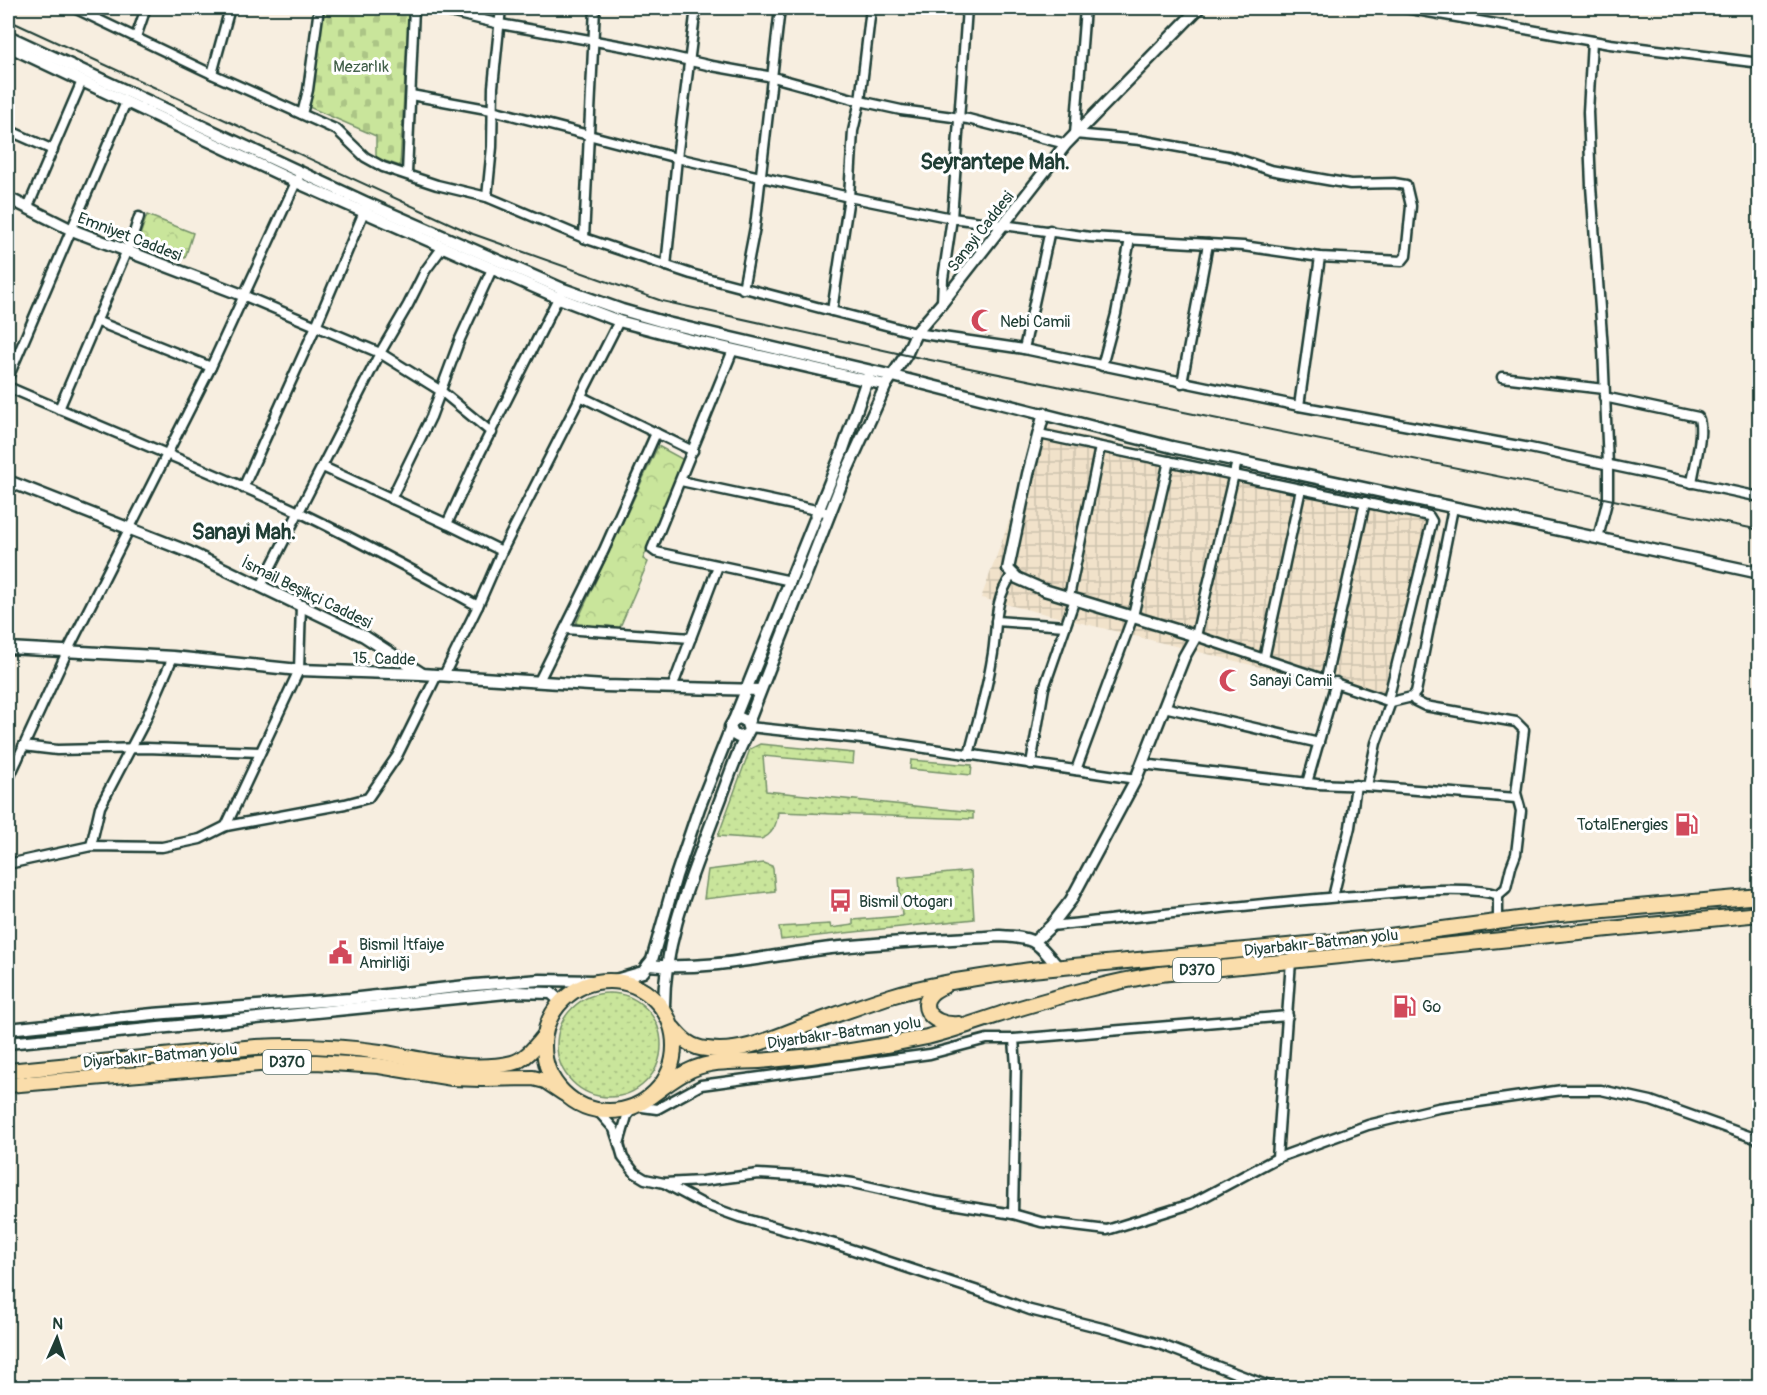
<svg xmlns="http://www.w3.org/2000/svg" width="1767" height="1395" viewBox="0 0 1767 1395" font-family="Pangolin,sans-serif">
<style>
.industrial{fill:url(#industrial-grid)}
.grass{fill:url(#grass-dots);stroke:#749168;stroke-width:1.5}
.cemetery{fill:url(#cemetery-stones);stroke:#749168;stroke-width:1.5}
.park{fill:url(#park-crowns);stroke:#749168;stroke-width:1.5}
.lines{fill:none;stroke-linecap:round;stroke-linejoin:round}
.minor-casing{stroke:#1f3d34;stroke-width:13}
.tertiary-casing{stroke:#1f3d34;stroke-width:15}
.trunk-casing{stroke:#1f3d34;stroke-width:18}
.minor{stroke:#fff;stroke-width:8}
.tertiary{stroke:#fff;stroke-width:10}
.trunk{stroke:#faddab;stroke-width:14}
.rail{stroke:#1f3d34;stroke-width:2}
.labels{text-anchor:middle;stroke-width:6;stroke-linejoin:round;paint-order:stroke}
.shield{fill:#fff;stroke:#627771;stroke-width:1.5}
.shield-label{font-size:15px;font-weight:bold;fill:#1f3d34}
.park-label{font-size:16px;fill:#415f49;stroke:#fff}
.street-label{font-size:16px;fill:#1f3d34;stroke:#fff}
.poi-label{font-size:16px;fill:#1f3d34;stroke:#fff;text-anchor:start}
.district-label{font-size:22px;font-weight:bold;fill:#1f3d34;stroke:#fff}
</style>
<defs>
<pattern id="industrial-grid" width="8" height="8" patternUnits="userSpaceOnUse" patternTransform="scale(1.5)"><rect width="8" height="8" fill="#f1e2ca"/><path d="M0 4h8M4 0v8" fill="none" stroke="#cec3ae"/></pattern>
<pattern id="grass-dots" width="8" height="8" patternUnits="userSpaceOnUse" patternTransform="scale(1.5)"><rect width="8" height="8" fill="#c9e59b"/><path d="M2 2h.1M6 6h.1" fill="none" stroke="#acc586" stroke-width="1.8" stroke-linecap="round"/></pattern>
<pattern id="cemetery-stones" width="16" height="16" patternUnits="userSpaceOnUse" patternTransform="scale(1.5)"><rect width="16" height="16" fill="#c9e59b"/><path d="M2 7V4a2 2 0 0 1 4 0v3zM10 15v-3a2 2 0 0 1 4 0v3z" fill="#acc586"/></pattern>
<pattern id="park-crowns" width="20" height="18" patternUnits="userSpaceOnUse" patternTransform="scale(1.5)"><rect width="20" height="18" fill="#c9e59b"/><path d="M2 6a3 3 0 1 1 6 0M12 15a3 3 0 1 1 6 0" fill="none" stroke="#acc586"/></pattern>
</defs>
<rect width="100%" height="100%" fill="#f7eee0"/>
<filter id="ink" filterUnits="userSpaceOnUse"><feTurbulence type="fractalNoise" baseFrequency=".0167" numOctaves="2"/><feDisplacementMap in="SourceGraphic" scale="12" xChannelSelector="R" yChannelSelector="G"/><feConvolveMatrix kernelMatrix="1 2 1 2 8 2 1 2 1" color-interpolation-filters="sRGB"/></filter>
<g filter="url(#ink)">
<!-- industrial -->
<path class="industrial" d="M1044,427L1431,513L1385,698L981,598Z"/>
<!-- grass -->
<g class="grass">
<path d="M760,744L854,753L853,764L763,756L766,791L973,812V819L778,812C777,824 773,835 761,839L718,836L750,749Z"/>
<path d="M911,760L972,765L971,775L910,769Z"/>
<path d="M764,863L772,866L773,869L775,891L704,899L708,870Z"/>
<path d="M971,871L974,919L781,940L779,927L830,924L831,928L853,925V920L902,916L899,878Z"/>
<circle cx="609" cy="1045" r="52"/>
</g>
<!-- cemetery -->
<path class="cemetery" d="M323,8H409L400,166L376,158V136L309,107Z"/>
<!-- park -->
<g class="park">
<path d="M147,215L193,233L185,258L138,241Z"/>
<path d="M658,446L684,460L643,559L648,562L617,634L574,628Z"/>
</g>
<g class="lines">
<defs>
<g id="minor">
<path d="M74,8L212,74L337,130L365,157L383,167L437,185L487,197L584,238L691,274L916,333L1024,349L1299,406L1530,448L1760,497"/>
<path d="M433,8L500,24L634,48L712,66L773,77L860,101L901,110L968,119L1066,144"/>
<path d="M1405,8L1610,44L1760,63"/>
<path d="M136,37L146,8"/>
<path d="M1592,41L1588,112L1591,186L1603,349L1608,465V498L1598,538"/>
<path d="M212,74L230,8"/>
<path d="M411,95L492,110L677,158L849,197L952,218L1090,237L1243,246L1320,257L1402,261L1406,256L1411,206L1406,185L1394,183L1350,184L1270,170L1229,156L1140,140L1075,134L1085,8"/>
<path d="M302,114L308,90L319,8"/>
<path d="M8,130L53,150"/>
<path d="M407,174L414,8"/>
<path d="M487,197L492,147L493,87L501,8"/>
<path d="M28,207L82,81"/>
<path d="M584,238L595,8"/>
<path d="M666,266L677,158L696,8"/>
<path d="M743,289L755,227L780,8"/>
<path d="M245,296L380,353L441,391L492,433"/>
<path d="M942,302L943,279L952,218L967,8"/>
<path d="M832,311L849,197L853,131L860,101L871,8"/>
<path d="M96,321L211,367"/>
<path d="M1024,349L1050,230"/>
<path d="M733,350L652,549L656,552L791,581"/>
<path d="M1102,366L1116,314L1130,239"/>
<path d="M1502,377L1604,389"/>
<path d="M8,378L126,102"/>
<path d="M1182,383L1208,244"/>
<path d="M8,387C105,429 205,468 301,513C361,542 420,574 478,606"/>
<path d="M580,396L693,451"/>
<path d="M1604,397L1698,417C1705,429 1694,468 1692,483"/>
<path d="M1299,406L1320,257"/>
<path d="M59,409L133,236L139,217"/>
<path d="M1039,434L1429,516L1432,521L1388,700"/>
<path d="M1237,461L1196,636L1391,702"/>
<path d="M323,467L447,524L502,551"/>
<path d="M681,481L830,513"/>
<path d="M243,488L316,326L366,207"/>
<path d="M391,499L431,417L460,339L492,269"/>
<path d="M447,524L478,457L561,292"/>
<path d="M261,586L380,353L408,305L425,271L442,248"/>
<path d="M1069,597L1100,447"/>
<path d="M996,621L1065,626"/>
<path d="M565,629L691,638"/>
<path d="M1264,659L1301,489"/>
<path d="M444,675L478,606L502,551L619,321"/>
<path d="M1326,679L1365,502"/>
<path d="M539,681L604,550L656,433"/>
<path d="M672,688L718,566"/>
<path d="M1412,697L1415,701L1425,706L1516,722L1524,730L1516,793L1521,811L1516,854L1511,867L1506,888L1498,895"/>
<path d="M1164,707L1319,743"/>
<path d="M749,727L871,740L1136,779"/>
<path d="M23,746L57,750L146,748L260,752"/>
<path d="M8,755L17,760"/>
<path d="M969,755C977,723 987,691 992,659C998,628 992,603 1012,575"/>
<path d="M1031,764L1044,688L1075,599"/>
<path d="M1142,764L1317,784L1367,786L1516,798"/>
<path d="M1076,770L1133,616L1169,461"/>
<path d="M8,780L67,652L211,367L298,178"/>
<path d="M1307,783L1336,682"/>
<path d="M1367,786L1376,743L1391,702L1412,697L1416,692L1453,508"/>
<path d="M226,826L299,670L301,605"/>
<path d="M91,846L100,807L145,721L173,657"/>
<path d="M8,864L91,846L162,847L200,839L226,826L345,804L368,798L397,756L437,675"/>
<path d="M1333,897L1350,827L1356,785"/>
<path d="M1051,926C1157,915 1263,902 1370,895C1402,892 1469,885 1498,895V922"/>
<path d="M597,1110L614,1129L619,1144L627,1116L635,1106L657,1109L701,1085L930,1054L987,1039H1014L1288,1016"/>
<path d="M619,1144L623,1158L635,1173L645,1179L664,1183L702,1181L758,1174L811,1177L853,1183L933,1201L1013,1214L1041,1222L1107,1230L1191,1204L1277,1158L1368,1125L1438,1108L1562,1090H1601L1651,1101L1760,1140"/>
<path d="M1277,1158L1291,961"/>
<path d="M664,1183L703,1204L739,1217L835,1244L978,1291L1030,1310L1118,1332L1159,1344L1274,1388"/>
<path d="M1013,1214L1016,1067L1014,1039"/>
</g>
<g id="tertiary">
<path d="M8,36L367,203L563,289L622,310L667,323L893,376L1172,447L1760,573"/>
<path d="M8,46L296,182L559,298L619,321L687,339L886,385"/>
<path d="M8,198L72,230L245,296"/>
<path d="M8,481L189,552L364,636L421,673"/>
<path d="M8,648L173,657L299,670L421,674L605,686L760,690"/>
<path d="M734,720L842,452L869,374"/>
<path d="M748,723L844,477L886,385L906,355L916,333L942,303L1066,144L1199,8"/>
<path d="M1035,941L1051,926L1071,900L1136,779L1184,657L1196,636L1044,590L1017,578L1008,569L1028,474L1044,413"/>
<path d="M648,965C709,971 770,955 831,948C887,942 944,940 1000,936C1036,938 1035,940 1058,967"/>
<path d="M615,980L643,972L652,960L676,876L699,808L730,730"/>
<path d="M664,1010C663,939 692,876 716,811C727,784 735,755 749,730L746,721L740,718L734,720L730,727L733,734L738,737L745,735"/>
<path d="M8,1029L153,1014L350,999L475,985L540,980L595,981"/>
<path d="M8,1043L517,992L551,993L560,1001"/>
</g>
<g id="trunk">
<circle cx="609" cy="1046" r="65"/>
<path d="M944,986C911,999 928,1027 959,1024"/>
<path d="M673,1028C682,1039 691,1048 707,1049C740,1054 773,1038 804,1026C833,1016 862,1005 891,996C936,982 984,977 1031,970L1382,937L1549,915L1760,896"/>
<path d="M8,1071L256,1047C298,1045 339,1046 380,1052C422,1059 469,1073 512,1063C525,1060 535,1047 543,1037"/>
<path d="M8,1085L259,1064L316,1062L379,1066L452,1078L481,1079L533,1078L545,1081L563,1093"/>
<path d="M651,1096C665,1086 678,1075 693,1069C716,1059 745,1063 770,1060C822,1056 876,1048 927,1037C955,1030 983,1020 1010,1011C1060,996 1109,982 1160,974L1760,914"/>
</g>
</defs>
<!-- minor casing -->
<use href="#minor" class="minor-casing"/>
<!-- tertiary casing -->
<use href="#tertiary" class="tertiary-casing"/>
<!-- trunk casing -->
<use href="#trunk" class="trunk-casing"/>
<!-- minor -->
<use href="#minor" class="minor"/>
<!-- tertiary -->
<use href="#tertiary" class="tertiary"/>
<!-- trunk -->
<use href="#trunk" class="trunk"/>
<!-- rail -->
<path class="rail" d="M8,20L473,234L662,301L906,355L1760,530"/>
</g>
</g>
<!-- icons -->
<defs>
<symbol id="mosque-bare" viewBox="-9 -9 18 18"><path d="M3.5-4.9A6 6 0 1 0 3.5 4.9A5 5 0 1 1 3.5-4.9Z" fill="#d1495b" stroke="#fff" stroke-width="2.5" paint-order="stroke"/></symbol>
<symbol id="fuel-bare" viewBox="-9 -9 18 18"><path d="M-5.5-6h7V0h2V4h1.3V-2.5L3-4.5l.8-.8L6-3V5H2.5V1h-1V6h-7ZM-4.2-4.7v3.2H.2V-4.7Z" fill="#d1495b" stroke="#fff" stroke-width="2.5" paint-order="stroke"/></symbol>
<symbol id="bus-bare" viewBox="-9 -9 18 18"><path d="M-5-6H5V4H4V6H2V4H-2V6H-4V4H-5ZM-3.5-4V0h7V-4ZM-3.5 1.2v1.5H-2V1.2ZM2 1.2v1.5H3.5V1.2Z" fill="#d1495b" stroke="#fff" stroke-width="2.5" paint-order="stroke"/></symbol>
<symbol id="civic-bare" viewBox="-9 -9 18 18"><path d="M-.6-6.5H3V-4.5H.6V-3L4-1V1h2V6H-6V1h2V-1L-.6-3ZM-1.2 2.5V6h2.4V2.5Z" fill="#d1495b" stroke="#fff" stroke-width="2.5" paint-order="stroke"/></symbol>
</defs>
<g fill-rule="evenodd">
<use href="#mosque-bare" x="966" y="304" width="33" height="33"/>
<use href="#mosque-bare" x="1214" y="664" width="33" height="33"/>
<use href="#fuel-bare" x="1670" y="808" width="33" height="33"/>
<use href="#bus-bare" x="824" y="884" width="33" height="33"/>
<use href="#civic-bare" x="324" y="936" width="33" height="33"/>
<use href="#fuel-bare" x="1388" y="990" width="33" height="33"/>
</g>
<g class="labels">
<!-- shield labels -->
<g class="shield">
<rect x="1173" y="958" width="48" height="24" rx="4.5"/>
<rect x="263" y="1050" width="48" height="24" rx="4.5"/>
</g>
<g class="shield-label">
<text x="1197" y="975">D370</text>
<text x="287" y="1067">D370</text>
</g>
<!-- park labels -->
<g class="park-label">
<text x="361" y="72">Mezarlık</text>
</g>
<!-- street labels -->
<g class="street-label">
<text transform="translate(980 231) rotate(-52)" y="6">Sanayi Caddesi</text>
<text transform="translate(130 236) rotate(21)" y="6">Emniyet Caddesi</text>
<text transform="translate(307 592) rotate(26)" y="6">İsmail Beşikçi Caddesi</text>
<text transform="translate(384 658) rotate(2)" y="6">15. Cadde</text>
<text transform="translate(1321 942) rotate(-6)" y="6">Diyarbakır-Batman yolu</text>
<text transform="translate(844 1032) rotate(-8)" y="6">Diyarbakır-Batman yolu</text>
<text transform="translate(160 1055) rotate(-5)" y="6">Diyarbakır-Batman yolu</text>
</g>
<!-- poi labels -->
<g class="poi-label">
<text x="1000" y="327">Nebi Camii</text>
<text x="1249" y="686">Sanayi Camii</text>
<text x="1668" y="830" text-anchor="end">TotalEnergies</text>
<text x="859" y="907">Bismil Otogarı</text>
<text x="359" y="950">Bismil İtfaiye<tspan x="359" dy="18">Amirliği</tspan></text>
<text x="1422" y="1012">Go</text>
</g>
<!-- district labels -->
<g class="district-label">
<text x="995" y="169">Seyrantepe Mah.</text>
<text x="244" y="539">Sanayi Mah.</text>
</g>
</g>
<!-- margin -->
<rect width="1767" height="1395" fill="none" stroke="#fff" stroke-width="30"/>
<rect x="15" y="15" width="1737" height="1365" fill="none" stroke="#1f3d34" stroke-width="2" filter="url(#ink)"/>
<!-- north arrow -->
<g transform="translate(57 1338) rotate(3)" stroke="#ffffff" stroke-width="4.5" paint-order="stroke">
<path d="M0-4.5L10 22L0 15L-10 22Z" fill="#1f3d34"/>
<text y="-9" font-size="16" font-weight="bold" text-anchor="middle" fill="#1f3d34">N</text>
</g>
</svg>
